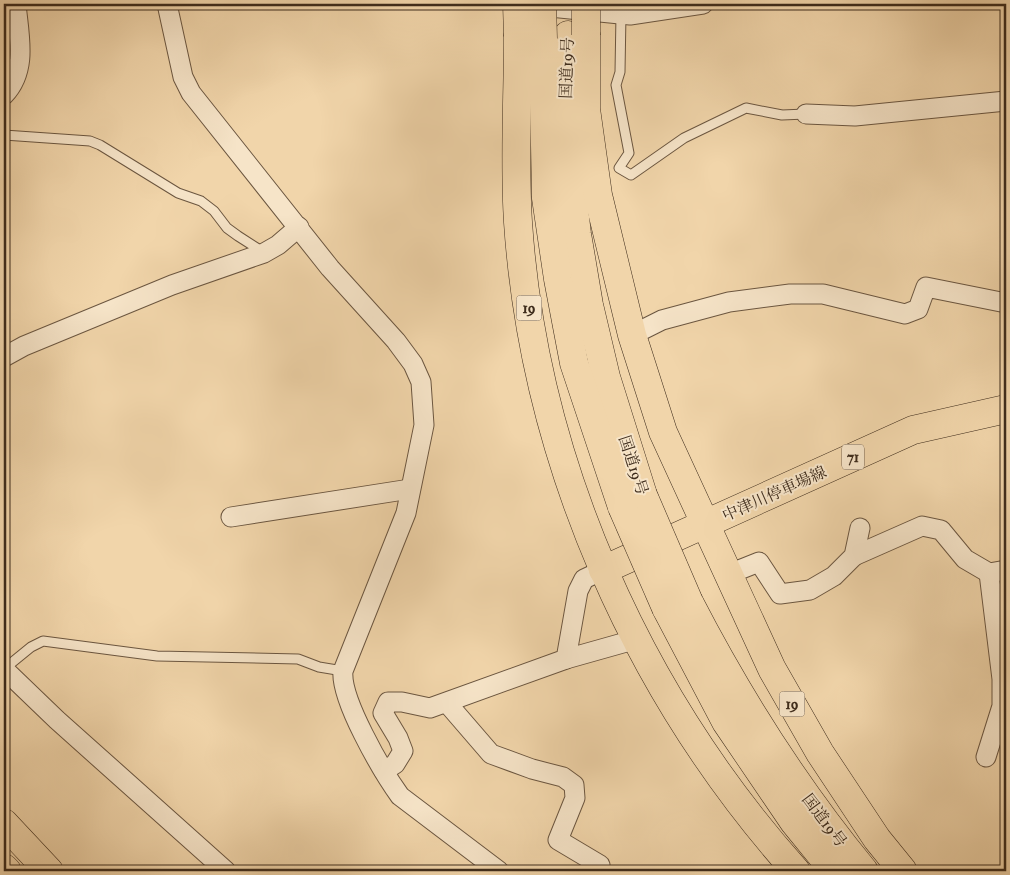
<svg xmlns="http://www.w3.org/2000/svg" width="1010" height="875" viewBox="0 0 1010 875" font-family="'IM FELL Double Pica','Noto Serif JP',serif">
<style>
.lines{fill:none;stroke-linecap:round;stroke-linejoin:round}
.lane-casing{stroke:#6b5640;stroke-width:11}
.street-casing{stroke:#6b5640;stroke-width:21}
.primary-casing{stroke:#3e2c1c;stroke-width:29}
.highway-casing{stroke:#3e2c1c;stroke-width:29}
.lane{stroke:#f6e4c8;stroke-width:9}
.street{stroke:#f6e4c8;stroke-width:19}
.primary{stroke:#f1d5aa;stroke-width:28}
.highway{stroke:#f1d5aa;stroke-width:28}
.highway-bridge-casing{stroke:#3e2c1c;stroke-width:29;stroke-linecap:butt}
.highway-bridge{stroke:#f1d5aa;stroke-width:28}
.labels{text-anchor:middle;stroke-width:4;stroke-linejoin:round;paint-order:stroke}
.shield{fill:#f6e4c8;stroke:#756350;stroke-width:1}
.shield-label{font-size:15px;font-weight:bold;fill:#3e2c1c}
.street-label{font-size:16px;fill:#3e2c1c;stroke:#f6e4c8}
</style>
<rect width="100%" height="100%" fill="#f1d5aa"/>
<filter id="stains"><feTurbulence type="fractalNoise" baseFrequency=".004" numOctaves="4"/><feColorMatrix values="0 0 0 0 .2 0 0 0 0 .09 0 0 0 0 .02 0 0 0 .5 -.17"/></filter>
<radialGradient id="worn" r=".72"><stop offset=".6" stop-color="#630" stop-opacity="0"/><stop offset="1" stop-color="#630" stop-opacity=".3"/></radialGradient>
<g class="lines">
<defs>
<g id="lane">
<path d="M621,14L620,72L616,85L629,153L619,168L631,175L684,138L746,108L782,115L806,114"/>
<path d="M4,135L90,141L100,145L178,193L201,201L214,211L227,228L238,236L263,252"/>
<path d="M4,669L31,647L43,641L157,656L298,659L319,667L343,671"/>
</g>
<g id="street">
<path d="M167,4L183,77L191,93L330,268L396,341L413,364L421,382L424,425L406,513L343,671C340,699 382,771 400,796L499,871"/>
<path d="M530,5L630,15L703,4"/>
<path d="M4,95C28,70 19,36 16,4"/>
<path d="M806,114L855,116L1006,101"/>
<path d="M632,335L662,320L729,302L790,294H823L905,314L918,309L926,287L1006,303"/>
<path d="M4,357L24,346L172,285L264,253L278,245L299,227"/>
<path d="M231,517L410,489"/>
<path d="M854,556L922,526L941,530L965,559L989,573L1006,570"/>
<path d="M729,574L759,562L780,594L810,590L834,576L854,556L860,528"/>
<path d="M566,659L637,639"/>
<path d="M4,669L57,720L226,871"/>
<path d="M447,703L491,754L532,769L563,777L574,785L575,798L558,840L600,865"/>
<path d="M986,757L1002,706V679L989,573"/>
<path d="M384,771L395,764L403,751L398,738L383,713L388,702H402L430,708L566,659L578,591L584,579L603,570"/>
</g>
<path id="primary" d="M603,570L913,430L1006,409"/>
<g id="highway">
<path d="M568,35L564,127L577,234L589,305L606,377L643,495"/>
<path d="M586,35V109L598,195L632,335L663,432L772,669L820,753L877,839L903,871"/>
<path d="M518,36C518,97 514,161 518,222C534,461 637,693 796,871"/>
<path d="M543,39L546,198L558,279L574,363L622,507"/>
<path d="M689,602C739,699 795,787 864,871"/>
<path d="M666,608L726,722L794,822L834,871"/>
<path d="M4,823L49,871"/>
<path d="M4,868L7,871"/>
</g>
</defs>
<!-- lane casing -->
<use href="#lane" class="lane-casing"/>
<!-- street casing -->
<use href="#street" class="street-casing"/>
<!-- primary casing -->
<use href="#primary" class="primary-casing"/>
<!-- highway casing -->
<use href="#highway" class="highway-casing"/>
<!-- lane -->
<use href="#lane" class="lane"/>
<!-- street -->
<use href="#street" class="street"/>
<!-- primary -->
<use href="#primary" class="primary"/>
<!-- highway -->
<use href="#highway" class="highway"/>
<defs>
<g id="highway-bridge">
<path d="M517,4L518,36"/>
<path d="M542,4L543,39"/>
<path d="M586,4V35"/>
<path d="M643,495L689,602"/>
<path d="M622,507L666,608"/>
</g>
</defs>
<!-- highway-bridge casing -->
<use href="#highway-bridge" class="highway-bridge-casing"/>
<!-- highway-bridge -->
<use href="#highway-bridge" class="highway-bridge"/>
</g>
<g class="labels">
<!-- shield labels -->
<g class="shield">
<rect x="516.5" y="295.5" width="25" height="25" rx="4"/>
<rect x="842" y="444.5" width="22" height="25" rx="4"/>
<rect x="779.5" y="691.5" width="25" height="25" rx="4"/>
</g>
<g class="shield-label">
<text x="529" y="313">19</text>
<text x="853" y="462">71</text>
<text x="792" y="709">19</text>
</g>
<!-- street labels -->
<g class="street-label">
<text transform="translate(566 68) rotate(-88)" y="6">国道19号</text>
<text transform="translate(634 465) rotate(72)" y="6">国道19号</text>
<text transform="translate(774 493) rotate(-24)" y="6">中津川停車場線</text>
<text transform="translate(825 820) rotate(53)" y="6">国道19号</text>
</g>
</g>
<!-- margin -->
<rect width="1010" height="875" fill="none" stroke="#f1d5aa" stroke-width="20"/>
<rect x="5" y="5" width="1000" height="865" fill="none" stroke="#3e2c1c" stroke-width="2.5"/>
<rect x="10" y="10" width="990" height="855" fill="none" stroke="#3e2c1c"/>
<rect width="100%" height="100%" filter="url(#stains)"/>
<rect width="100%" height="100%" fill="url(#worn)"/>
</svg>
